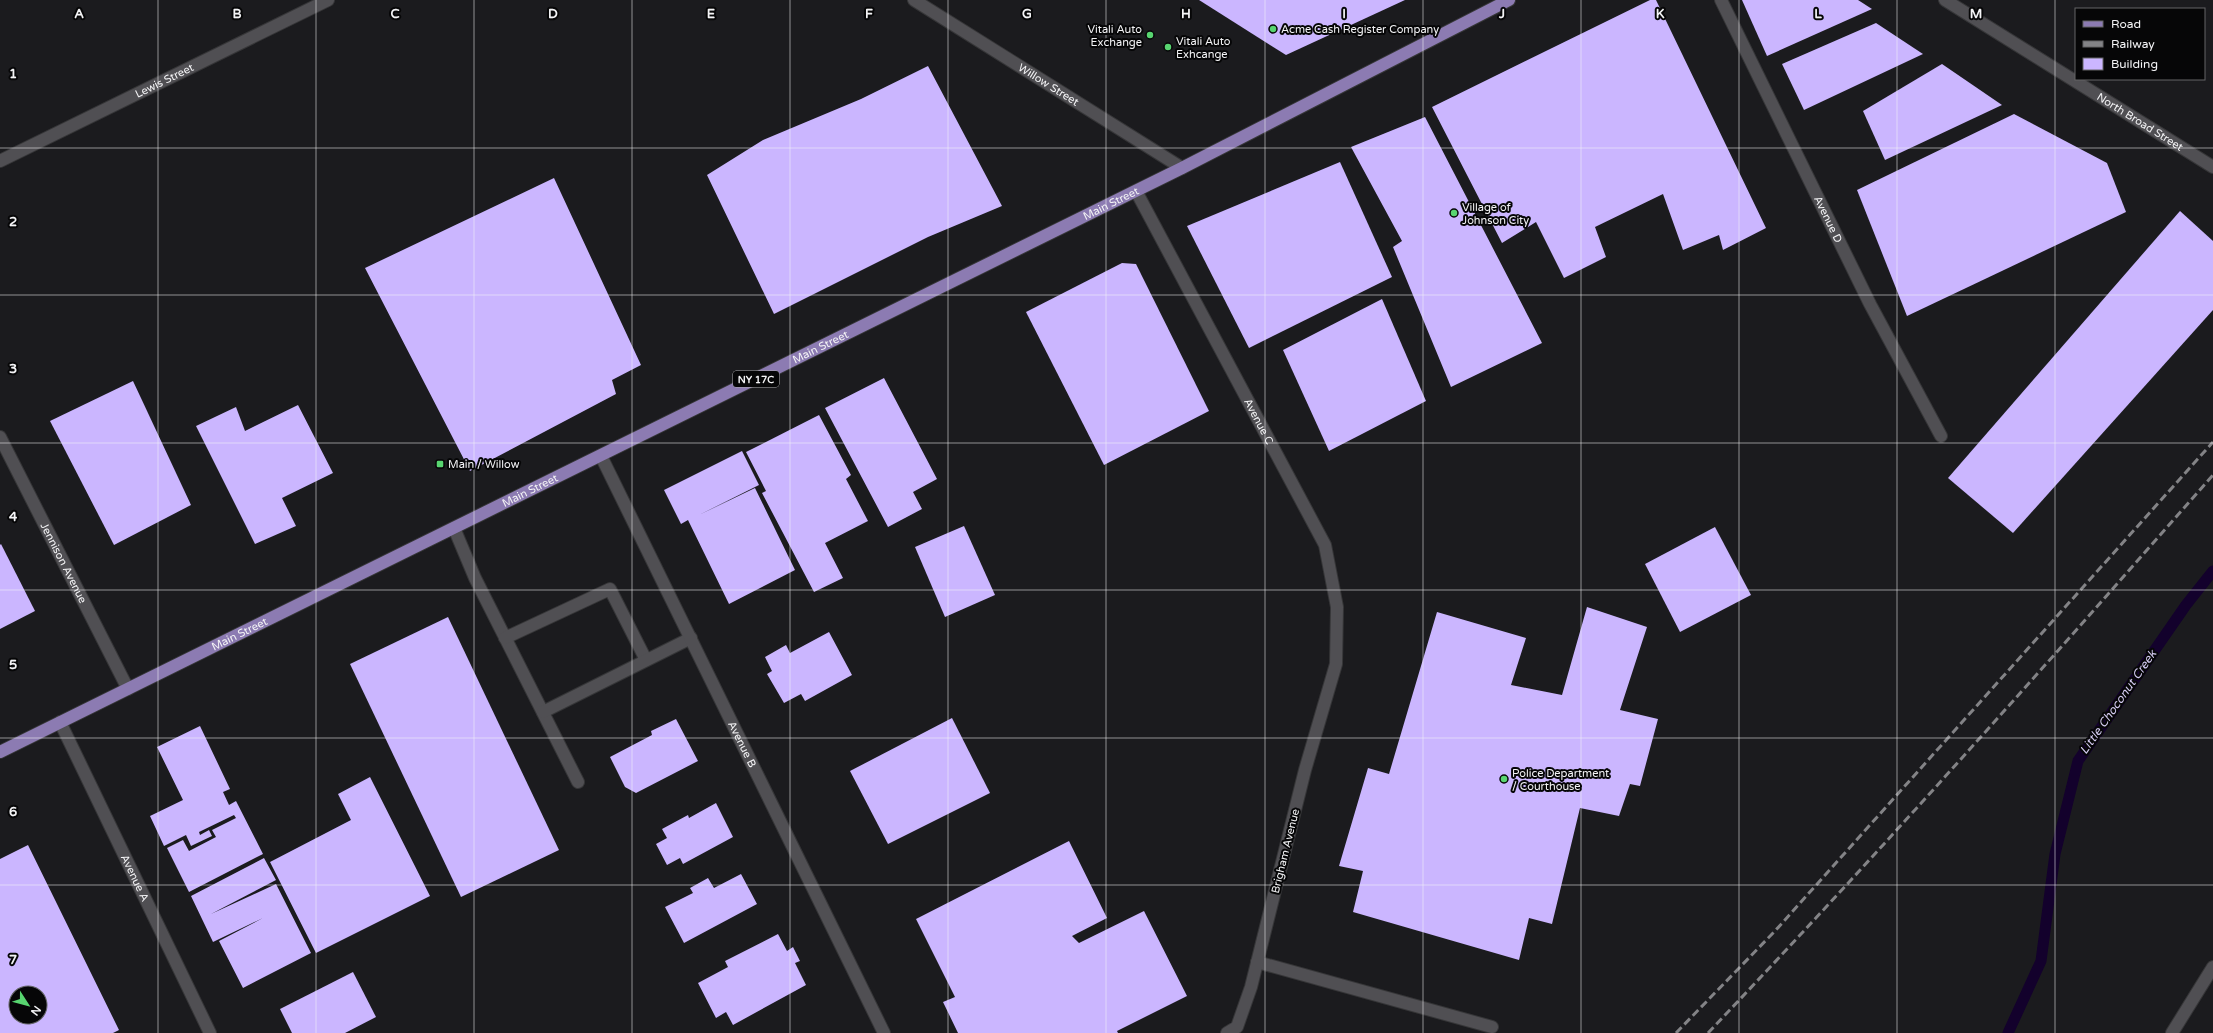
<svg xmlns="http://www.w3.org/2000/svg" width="2213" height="1033" viewBox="0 0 2213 1033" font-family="'Varela Round',sans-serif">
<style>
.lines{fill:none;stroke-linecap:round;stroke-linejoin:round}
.stream{stroke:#13012c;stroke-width:11}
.building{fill:#cbb6ff;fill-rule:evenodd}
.service-casing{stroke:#363638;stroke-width:14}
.minor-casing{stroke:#363638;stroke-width:14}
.tertiary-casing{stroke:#363638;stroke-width:14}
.primary-casing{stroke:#363638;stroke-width:14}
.service{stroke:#504f53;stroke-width:12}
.minor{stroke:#504f53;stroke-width:12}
.tertiary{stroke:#504f53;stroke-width:12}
.primary{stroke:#8c7bb2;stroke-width:12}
.rail{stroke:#838386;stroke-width:3;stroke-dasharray:8 4;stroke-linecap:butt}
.grid{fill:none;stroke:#f4f4f6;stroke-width:1;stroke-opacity:0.55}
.poi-dot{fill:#58d570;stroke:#060607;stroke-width:1.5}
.labels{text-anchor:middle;stroke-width:4;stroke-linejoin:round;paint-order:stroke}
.shield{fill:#060607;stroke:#adadae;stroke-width:1}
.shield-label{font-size:10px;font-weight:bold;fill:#f4f4f6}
.poi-label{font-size:11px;fill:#f4f4f6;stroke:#060607;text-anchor:start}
.street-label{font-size:11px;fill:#f4f4f6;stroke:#060607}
.water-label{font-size:12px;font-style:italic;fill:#d4cbf1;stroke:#060607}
.grid-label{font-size:13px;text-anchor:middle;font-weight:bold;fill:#f4f4f6;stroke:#060607;stroke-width:4;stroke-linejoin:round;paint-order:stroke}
</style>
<rect width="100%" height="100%" fill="#1b1b1e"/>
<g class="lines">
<!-- stream -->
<path class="stream" d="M2008,1033L2041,961L2055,854L2078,761L2186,605L2213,571"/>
</g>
<!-- building -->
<g class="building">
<path d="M1199,0H1405L1286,55Z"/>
<path d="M1650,0H1656L1766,228L1723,250L1719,235L1683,250L1663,194L1595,227L1606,257L1564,278L1536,222L1502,243L1432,107Z"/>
<path d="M1742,0H1858L1872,9L1767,56Z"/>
<path d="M1876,23L1923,54L1804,110L1782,64Z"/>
<path d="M1942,64L2002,105L1885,160L1863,111Z"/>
<path d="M928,66L1002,206L928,237L774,314L707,175L763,140L861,99Z"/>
<path d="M2014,114L2107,163L2126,212L1907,316L1857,190Z"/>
<path d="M1425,117L1542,343L1451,387L1393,247L1402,241L1351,147Z"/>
<path d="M1340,162L1392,277L1249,348L1187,226Z"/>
<path d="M554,178L641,365L612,380L616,394L470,471L365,268Z"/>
<path d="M2180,211L2213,241V310L2013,533L1948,478Z"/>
<path d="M1122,263L1136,264L1209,411L1104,465L1026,312Z"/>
<path d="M1382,299L1426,401L1329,451L1283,350Z"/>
<path d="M884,378L937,479L913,492L922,509L888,527L825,408Z"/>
<path d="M133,381L191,505L114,545L50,421Z"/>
<path d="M298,405L333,473L282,498L296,526L255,544L196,426L236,407L245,431Z"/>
<path d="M819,415L851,475L846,479L868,521L825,543L843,578L814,592L762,493L766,491L746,452Z"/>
<path d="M742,451L759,485L699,515L755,488L795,570L729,604L688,520L681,524L664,490Z"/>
<path d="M964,526L995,595L945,617L915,547Z"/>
<path d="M1715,527L1751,595L1680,632L1645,564Z"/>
<path d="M1,544L35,611L0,629V545Z"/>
<path d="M1587,607L1647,627L1620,710L1658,719L1640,786L1630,784L1619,816L1580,808L1552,924L1529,918L1519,960L1353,912L1363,871L1339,866L1368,768L1389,774L1437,612L1526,638L1511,685L1562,695Z"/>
<path d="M448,617L559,850L461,897L350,664Z"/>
<path d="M829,632L852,675L805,701L801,694L784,703L767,674L772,671L765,657L786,645L790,653Z"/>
<path d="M952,718L990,793L888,844L850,771Z"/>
<path d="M676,719L698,761L636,793L625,787L610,757L652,735L651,731Z"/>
<path d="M200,726L230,789L223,792L229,805L236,801L263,854L189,892L167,848L183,840L189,851L216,837L212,830L236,818L234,815L199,832L200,835L209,830L212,836L191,846L186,835L164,846L150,816L183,800L157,747Z"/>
<path d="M370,777L430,896L316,953L270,862L351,820L338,794Z"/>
<path d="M716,803L733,837L683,864L680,858L667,865L656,844L667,838L662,829L688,815L689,818Z"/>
<path d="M1069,841L1107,918L1072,936L1079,943L1144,911L1187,996L1117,1031L1118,1033H958L943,1002L955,997L916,919Z"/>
<path d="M28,845L119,1030L113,1033H0V859ZM16,993H40V1017H16Z"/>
<path d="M264,858L276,880L211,914L276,884L311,953L243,988L219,941L263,918L213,942L191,896Z"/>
<path d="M741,874L757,904L684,943L665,907L693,893L690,888L708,878L714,888Z"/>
<path d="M778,934L787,951L793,947L800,961L795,963L806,985L733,1025L726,1012L716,1018L698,983L728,967L725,961Z"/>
<path d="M353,972L376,1017L345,1033H292L280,1009Z"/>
</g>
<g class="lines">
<defs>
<g id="service">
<path d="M454,528L475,578L578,782"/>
<path d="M505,638L610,589L646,660"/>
<path d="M543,712L691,638"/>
<path d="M1257,962L1492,1027"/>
</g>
<g id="minor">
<path id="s1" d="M1721,0L1870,304L1941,436"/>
<path id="s2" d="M1945,0L2213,167"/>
<path id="s3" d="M0,161L328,0"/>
<path id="s4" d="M1136,191L1325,545L1337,607L1336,664L1305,770L1251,987L1237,1027L1227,1033"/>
<path id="s5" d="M0,437L128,689"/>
<path id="s6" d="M601,456L884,1033"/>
<path id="s7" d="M60,722L210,1033"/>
<path d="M2172,1033L2213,967"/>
</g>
<g id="tertiary">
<path id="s8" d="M914,0L1182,168"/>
</g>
<g id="primary">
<path id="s9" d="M0,752L1182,168L1509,0"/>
</g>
</defs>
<!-- service casing -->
<use href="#service" class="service-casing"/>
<!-- minor casing -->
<use href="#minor" class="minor-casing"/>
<!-- tertiary casing -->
<use href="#tertiary" class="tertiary-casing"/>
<!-- primary casing -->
<use href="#primary" class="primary-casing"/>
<!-- service -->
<use href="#service" class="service"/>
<!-- minor -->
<use href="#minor" class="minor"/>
<!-- tertiary -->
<use href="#tertiary" class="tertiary"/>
<!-- primary -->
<use href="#primary" class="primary"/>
<!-- rail -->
<g class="rail">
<path d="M1676,1033L1775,931L2213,442"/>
<path d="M1708,1033C1881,851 2047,664 2213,475"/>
</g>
</g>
<!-- grid -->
<path class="grid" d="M158,0V1033M316,0V1033M474,0V1033M632,0V1033M790,0V1033M948,0V1033M1106,0V1033M1265,0V1033M1423,0V1033M1581,0V1033M1739,0V1033M1897,0V1033M2055,0V1033M0,148H2213M0,295H2213M0,443H2213M0,590H2213M0,738H2213M0,885H2213"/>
<!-- markers -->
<g class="poi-dot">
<circle cx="1273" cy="29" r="4"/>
<circle cx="1150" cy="35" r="4"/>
<circle cx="1168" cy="47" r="4"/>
<circle cx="1454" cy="213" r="4"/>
<rect x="436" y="460" width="8" height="8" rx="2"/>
<circle cx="1504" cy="779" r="4"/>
</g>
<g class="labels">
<!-- shield labels -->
<rect class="shield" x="733" y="371" width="46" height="16" rx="3"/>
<g class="shield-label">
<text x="756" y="383">NY 17C</text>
</g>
<!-- poi labels -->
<g class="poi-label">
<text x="1142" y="33" text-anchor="end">Vitali Auto<tspan x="1142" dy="13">Exchange</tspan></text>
<text x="1281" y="33">Acme Cash Register Company</text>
<text x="1176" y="45">Vitali Auto<tspan x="1176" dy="13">Exhcange</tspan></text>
<text x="1462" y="211">Village of<tspan x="1462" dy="13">Johnson City</tspan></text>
<text x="448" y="468">Main / Willow</text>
<text x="1512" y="777">Police Department<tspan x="1512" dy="13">/ Courthouse</tspan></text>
</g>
<!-- street labels -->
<g class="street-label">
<text dy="4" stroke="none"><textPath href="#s3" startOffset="183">Lewis Street</textPath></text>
<text dy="4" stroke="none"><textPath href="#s8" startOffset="159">Willow Street</textPath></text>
<text dy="4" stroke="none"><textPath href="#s2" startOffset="230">North Broad Street</textPath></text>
<text dy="4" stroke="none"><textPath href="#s9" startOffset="1239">Main Street</textPath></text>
<text dy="4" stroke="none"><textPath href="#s1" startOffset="244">Avenue D</textPath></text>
<text dy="4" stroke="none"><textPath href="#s9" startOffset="915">Main Street</textPath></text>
<text dy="4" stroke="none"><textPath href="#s4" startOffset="261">Avenue C</textPath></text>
<text dy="4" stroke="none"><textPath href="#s9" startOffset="591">Main Street</textPath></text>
<text dy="4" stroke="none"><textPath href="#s5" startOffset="141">Jennison Avenue</textPath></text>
<text dy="4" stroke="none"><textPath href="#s9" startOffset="267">Main Street</textPath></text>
<text dy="4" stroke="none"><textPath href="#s6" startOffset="321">Avenue B</textPath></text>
<text transform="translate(1285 851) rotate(-76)" y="4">Brigham Avenue</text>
<text dy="4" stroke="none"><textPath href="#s7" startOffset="173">Avenue A</textPath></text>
</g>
<!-- water labels -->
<g class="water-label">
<text transform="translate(2118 702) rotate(-55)" y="4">Little Choconut Creek</text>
</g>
</g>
<g class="grid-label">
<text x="79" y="18">A</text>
<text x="237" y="18">B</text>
<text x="395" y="18">C</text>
<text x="553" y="18">D</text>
<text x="711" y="18">E</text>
<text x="869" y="18">F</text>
<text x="1027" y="18">G</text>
<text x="1186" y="18">H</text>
<text x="1344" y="18">I</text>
<text x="1502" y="18">J</text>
<text x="1660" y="18">K</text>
<text x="1818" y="18">L</text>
<text x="1976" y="18">M</text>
<text x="13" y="78">1</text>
<text x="13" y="226">2</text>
<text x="13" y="373">3</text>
<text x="13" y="521">4</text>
<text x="13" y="669">5</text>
<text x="13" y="816">6</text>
<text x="13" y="964">7</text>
</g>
<!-- legend -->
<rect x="2075" y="8" width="130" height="72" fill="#060607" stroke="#656567"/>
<rect x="2083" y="21" width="20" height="6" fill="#8c7bb2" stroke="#656567"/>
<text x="2111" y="28" font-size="12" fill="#f4f4f6">Road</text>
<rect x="2083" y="41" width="20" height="6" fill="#838386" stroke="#656567"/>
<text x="2111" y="48" font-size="12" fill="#f4f4f6">Railway</text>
<rect x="2083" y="58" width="20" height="12" fill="#cbb6ff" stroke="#656567"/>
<text x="2111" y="68" font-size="12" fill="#f4f4f6">Building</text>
<!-- north arrow -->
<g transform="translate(28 1005) rotate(126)"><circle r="19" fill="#060607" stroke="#656567"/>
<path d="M0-3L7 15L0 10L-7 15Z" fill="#58d570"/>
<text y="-6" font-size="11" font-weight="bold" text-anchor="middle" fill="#f4f4f6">N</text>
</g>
</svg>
